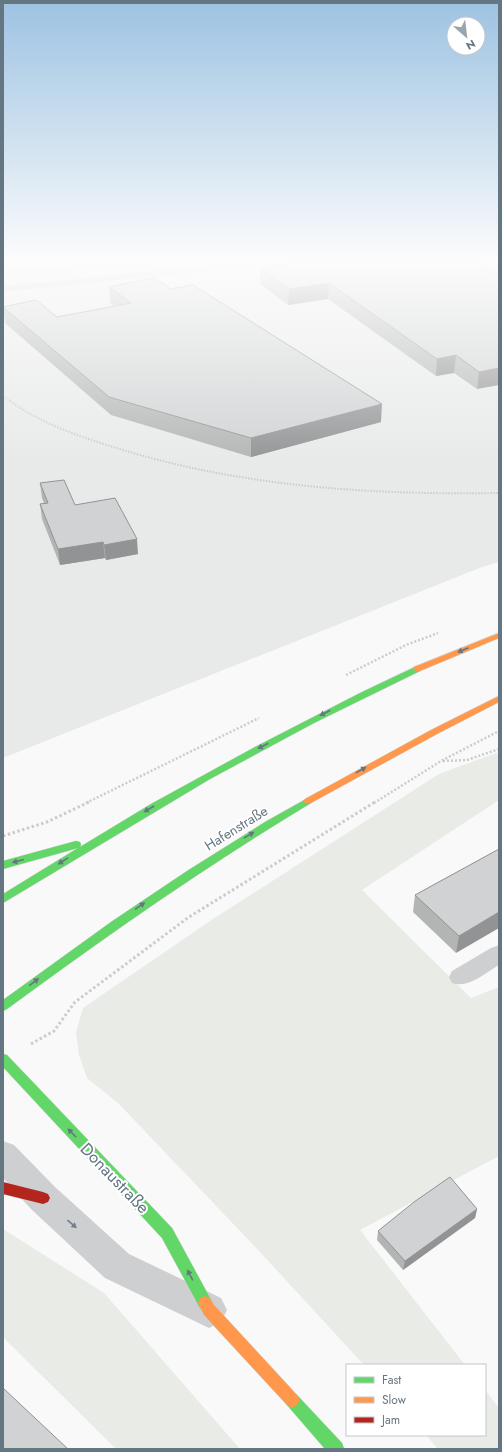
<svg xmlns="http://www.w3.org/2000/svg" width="502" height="1452" viewBox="0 0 502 1452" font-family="Jost,sans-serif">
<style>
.built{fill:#e8e9e9}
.green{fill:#e8ebe6}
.water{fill:#ced6d9}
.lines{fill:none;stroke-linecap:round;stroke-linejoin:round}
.fast-casing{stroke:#d5d6d7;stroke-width:1}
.slow-casing{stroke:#d5d6d7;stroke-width:1}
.jam-casing{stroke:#d5d6d7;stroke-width:1}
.path-far3{stroke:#cbcccd;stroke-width:1.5;stroke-dasharray:1 1;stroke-linecap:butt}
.path-far2{stroke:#cbcccd;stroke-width:2;stroke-dasharray:1.5 1.5;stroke-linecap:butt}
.path-far1{stroke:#cbcccd;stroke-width:2.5;stroke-dasharray:2 2;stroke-linecap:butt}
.path{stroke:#cbcccd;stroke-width:3;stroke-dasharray:2.5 2.5;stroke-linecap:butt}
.lane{fill:#cecfd0;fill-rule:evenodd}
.street{fill:#cecfd0;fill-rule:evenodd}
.fast{fill:#63d668;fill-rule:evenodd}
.slow{fill:#ff974d;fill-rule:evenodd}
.jam{fill:#b3261e;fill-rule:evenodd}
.wall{fill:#b3b5b5}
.shaded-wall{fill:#929394}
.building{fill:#d0d2d3;stroke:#929394}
.oneway{fill:#657683}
.oneway2{fill:#707f8b}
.labels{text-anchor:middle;stroke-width:4;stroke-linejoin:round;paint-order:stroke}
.street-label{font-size:14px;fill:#657683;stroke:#fff}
.near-street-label{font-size:17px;fill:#657683;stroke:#fff}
</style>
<rect width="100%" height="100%" fill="#f9f9f9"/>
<!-- built -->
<path class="built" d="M3,263H499V562L482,567L3,758Z"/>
<!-- green -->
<g class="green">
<path d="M499,752V800L362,890L471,998L499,987V1156L360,1230L465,1365H364L260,1252L119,1104L87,1078L79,1055L76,1032L83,1008L213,919L439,774Z"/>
<path d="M3,1229L104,1293L240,1449H116L3,1337Z"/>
<path d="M485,1390L499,1408V1449H438L426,1435H485Z"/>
</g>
<!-- water -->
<path class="water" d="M3,263H166L3,279Z"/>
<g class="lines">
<defs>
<g id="fast">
<path d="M417,666L421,669L420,671L314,723L210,779L3,903V894L78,848L3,869V861L76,841L80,842L81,845L80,847L151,804L255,747L360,693Z"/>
<path d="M308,798L311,799L313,801L311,803C206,866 106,936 7,1009L3,1011V1000L111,922L187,871L265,822Z"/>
<path d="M3,1054L7,1055L172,1228L210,1298L212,1303L210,1308L205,1310L200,1308L162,1238L3,1067Z"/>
<path d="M292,1392L297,1395L342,1443L344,1449H325L287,1405L284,1400L287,1395Z"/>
</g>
<g id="slow">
<path d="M499,633V638L420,671L417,672L413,669L414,667Z"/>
<path d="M499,696V702L437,734L311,803H305L303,801L305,799L431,730Z"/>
<path d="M205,1296L210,1298L214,1305L297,1395L300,1400L297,1405L292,1408L287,1405L204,1315L198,1303L200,1298Z"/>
</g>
<path id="jam" d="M3,1182L43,1192L48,1194L50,1198L48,1202L43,1204L3,1194Z"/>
</defs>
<!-- fast casing -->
<use href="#fast" class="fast-casing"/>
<!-- slow casing -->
<use href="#slow" class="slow-casing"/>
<!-- jam casing -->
<use href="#jam" class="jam-casing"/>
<!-- path-far3 -->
<path class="path-far3" d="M3,396L11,402"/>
<!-- path-far2 -->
<path class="path-far2" d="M10,401C43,425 84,438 123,450C245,487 372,495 499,493"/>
<!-- path-far1 -->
<g class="path-far1">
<path d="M346,675L406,645L438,633"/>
<path d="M443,761L467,760L499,749"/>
<path d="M86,803L259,718"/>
<path d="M374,803L441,761L499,731"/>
</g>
<!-- path -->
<g class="path">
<path d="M3,836L47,822L89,802"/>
<path d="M31,1044L54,1031L75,1002L189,917L375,802"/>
</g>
<!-- lane -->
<g class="lane">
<path d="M232,263H263L258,266L3,292V286Z"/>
<path d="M499,945V965C485,973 468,989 452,983L449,977L452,971L491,948Z"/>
</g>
<!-- street -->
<g class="street">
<path d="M485,263H499V271Z"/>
<path d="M3,1141L14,1145L55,1187L129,1254L221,1298L227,1310L221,1322L209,1328L105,1278L31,1209L3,1178Z"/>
</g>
<!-- fast -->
<use href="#fast" class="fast"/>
<!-- slow -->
<use href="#slow" class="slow"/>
<!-- jam -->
<use href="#jam" class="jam"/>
</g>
<!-- wall -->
<g class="wall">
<path d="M260,268L499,275L477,389L454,373L436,376L328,299L288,305L260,284Z"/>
<path d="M109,287L381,422L251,457L111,415L5,323L3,307L57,317L114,306L110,303Z"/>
<path d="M40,483L75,505L138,554L106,560L105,558L60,565L42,519L40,504L44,503L42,498Z"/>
<path d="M499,849L456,953L413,912L415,895Z"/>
<path d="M477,1209L475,1218L403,1270L377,1240L378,1231Z"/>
</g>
<!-- shaded-wall -->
<g class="shaded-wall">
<path d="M329,283L328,299L288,305L289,289Z"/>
<path d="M456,355L454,373L436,376L437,359Z"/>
<path d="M499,368V385L477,389L479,372Z"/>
<path d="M382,404L381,422L251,457V438Z"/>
<path d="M137,539L138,554L106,560L104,545Z"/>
<path d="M103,542L105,558L60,565L58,549Z"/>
<path d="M499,912V928L456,953L459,936Z"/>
<path d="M477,1209L475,1218L403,1270L405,1261Z"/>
</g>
<!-- building -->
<g class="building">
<path d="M295,263H478L499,275V368L479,372L456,355L437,359L329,283L289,289L260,268Z"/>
<path d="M154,278L171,289L193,285L382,404L251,438L109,397L3,307L36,300L57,317L131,303L109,287Z"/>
<path d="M64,480L75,505L115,498L137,539L104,545L103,542L58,549L40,504L48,503L40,483Z"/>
<path d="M499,849V912L459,936L415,895Z"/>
<path d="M450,1177L477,1209L405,1261L378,1231L414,1202Z"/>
<path d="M3,1388L68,1449H3Z"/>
</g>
<!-- one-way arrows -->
<defs><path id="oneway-solid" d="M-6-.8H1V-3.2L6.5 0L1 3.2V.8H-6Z"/></defs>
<g class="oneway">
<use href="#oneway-solid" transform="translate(463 650) rotate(157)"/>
<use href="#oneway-solid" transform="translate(325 713) rotate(153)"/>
<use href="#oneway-solid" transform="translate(263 746) rotate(152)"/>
<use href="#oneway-solid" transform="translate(361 770) rotate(-29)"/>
<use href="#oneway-solid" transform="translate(149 809) rotate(150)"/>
<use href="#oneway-solid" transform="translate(249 835) rotate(-31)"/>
<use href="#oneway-solid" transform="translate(18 861) rotate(165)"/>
<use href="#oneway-solid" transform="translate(63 861) rotate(148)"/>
<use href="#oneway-solid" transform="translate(140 906) rotate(-34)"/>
<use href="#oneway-solid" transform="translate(34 982) rotate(-37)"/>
<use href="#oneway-solid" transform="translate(72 1133) rotate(-134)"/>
<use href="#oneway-solid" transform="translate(190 1275) rotate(-118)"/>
</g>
<use class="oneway2" href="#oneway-solid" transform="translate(72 1224) rotate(41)"/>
<!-- sky -->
<linearGradient id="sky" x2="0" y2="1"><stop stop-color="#9dc2e2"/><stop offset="0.56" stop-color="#fcfcfc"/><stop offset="1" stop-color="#fcfcfc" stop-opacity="0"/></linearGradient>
<rect width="502" height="466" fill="url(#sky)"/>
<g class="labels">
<!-- street labels -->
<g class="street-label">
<text transform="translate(236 828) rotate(-32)" y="5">Hafenstraße</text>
</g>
<!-- near-street labels -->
<g class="near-street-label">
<text transform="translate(115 1178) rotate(46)" y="6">Donaustraße</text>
</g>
</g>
<!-- border -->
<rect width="502" height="1452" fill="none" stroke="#657683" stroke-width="8"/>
<!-- legend -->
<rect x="346" y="1364" width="140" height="72" fill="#ffffff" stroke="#c1c8cd"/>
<rect x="354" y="1377" width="20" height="6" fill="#63d668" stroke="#c1c8cd"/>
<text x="382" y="1384" font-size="12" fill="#657683">Fast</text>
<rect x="354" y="1397" width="20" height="6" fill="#ff974d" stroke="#c1c8cd"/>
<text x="382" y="1404" font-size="12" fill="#657683">Slow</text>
<rect x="354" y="1417" width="20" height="6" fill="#b3261e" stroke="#c1c8cd"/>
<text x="382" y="1424" font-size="12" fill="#657683">Jam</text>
<!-- north arrow -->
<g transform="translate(466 36) rotate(152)"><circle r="19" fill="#ffffff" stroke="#c1c8cd"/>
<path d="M0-3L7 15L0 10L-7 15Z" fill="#99a4ac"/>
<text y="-6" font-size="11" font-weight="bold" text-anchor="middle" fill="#657683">N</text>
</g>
</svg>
